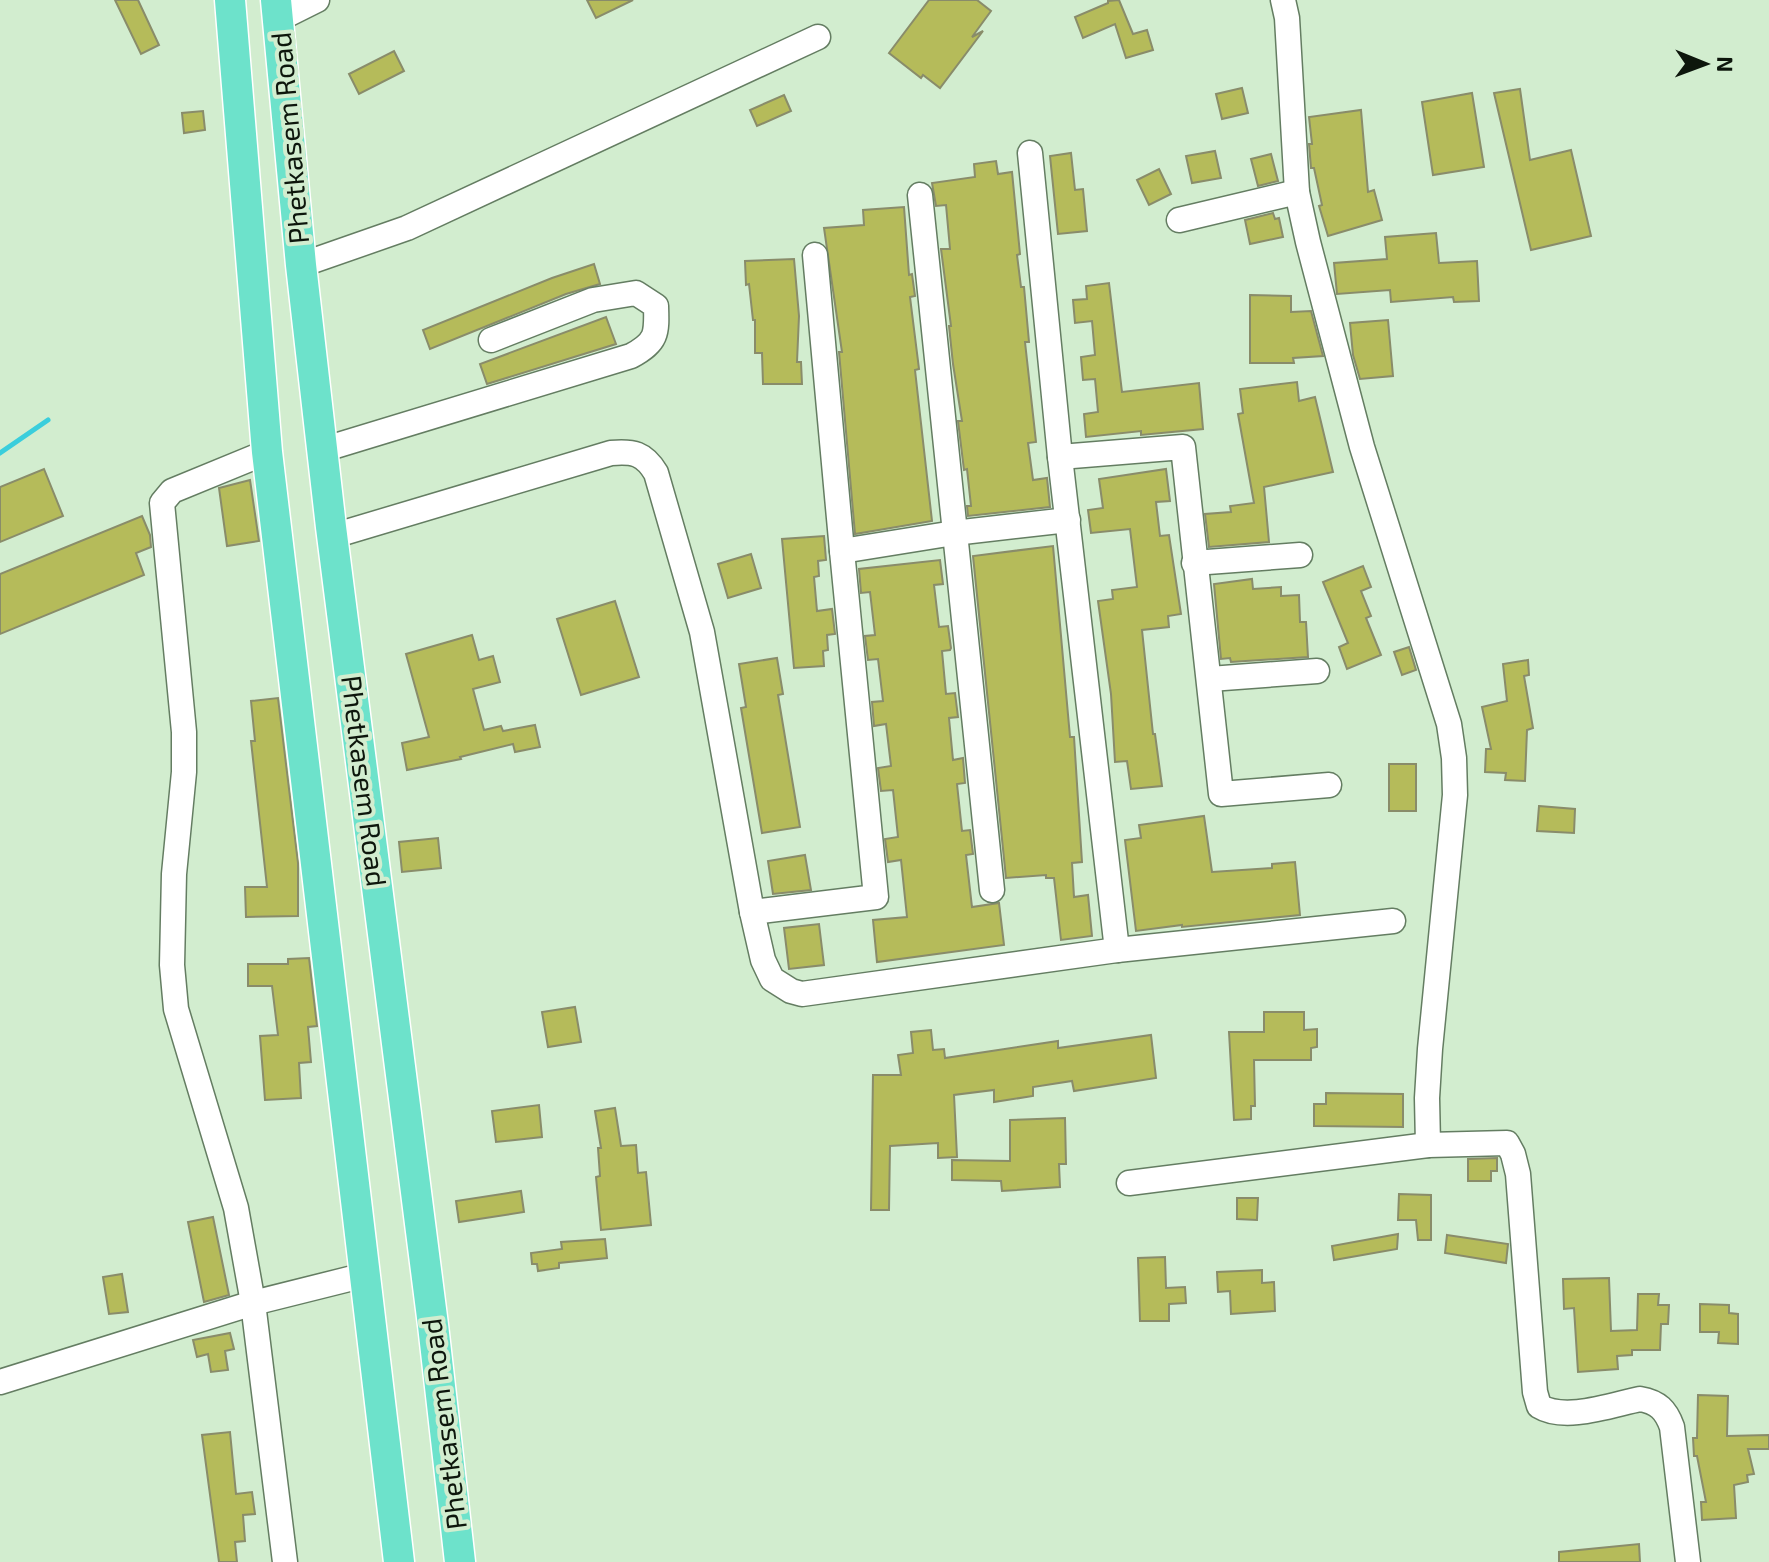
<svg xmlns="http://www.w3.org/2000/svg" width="1769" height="1562" viewBox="0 0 1769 1562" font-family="'Exo 2',sans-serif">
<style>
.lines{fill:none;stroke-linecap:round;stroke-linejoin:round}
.stream{stroke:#3acedc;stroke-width:5}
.building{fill:#b5bb5a;stroke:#898c6a;stroke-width:2}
.minor-casing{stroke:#647d62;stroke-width:27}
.major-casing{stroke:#fff;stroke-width:33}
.minor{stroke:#fff;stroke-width:24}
.major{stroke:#6de2cb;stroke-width:30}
.labels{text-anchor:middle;stroke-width:8;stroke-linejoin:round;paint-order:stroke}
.street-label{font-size:28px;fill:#0d160c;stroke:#d2edcf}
</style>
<rect width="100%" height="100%" fill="#d2edcf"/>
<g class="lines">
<!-- stream -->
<path class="stream" d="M0,453L48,420"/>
</g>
<!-- building -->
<g class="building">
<path d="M115,0H138L159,45L141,54Z"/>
<path d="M587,0H633L596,18Z"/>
<path d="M929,0H977L991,11L972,37L983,31L940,88L923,75L921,78L889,53Z"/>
<path d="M1119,0L1133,34L1147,30L1153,50L1126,58L1115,24L1083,38L1075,17L1108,3V1Z"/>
<path d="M394,51L404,71L359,94L349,74Z"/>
<path d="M1242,88L1248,113L1222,119L1216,94Z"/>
<path d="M1520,89L1530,160L1571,150L1591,236L1531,250L1494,93Z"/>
<path d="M1472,93L1484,167L1433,175L1422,102Z"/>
<path d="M784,95L791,111L757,126L750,110Z"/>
<path d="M1361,110L1368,192L1374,190L1382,220L1328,236L1319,206L1322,205L1314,168H1311L1309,144H1312L1309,117Z"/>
<path d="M203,111L205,130L184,133L182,113Z"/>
<path d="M1215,151L1221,178L1192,183L1186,156Z"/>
<path d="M1071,153L1075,190L1083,189L1087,231L1058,234L1050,156Z"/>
<path d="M1271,154L1278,181L1258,186L1251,159Z"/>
<path d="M996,161L998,174L1012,172L1020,254L1017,255L1021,287H1024L1029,342H1025L1036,442L1028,443L1033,480L1047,478L1050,507L968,516L967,506H971L967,469L964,470L958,421H962L953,364L949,326H951L941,249H950L946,205L936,206L932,183L975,177L974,164Z"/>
<path d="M1159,169L1171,194L1149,205L1137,180Z"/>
<path d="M904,207L909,275L912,274L915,296L910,297L919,369L915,370L932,521L855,534L839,352H842L824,228L864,225L863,210Z"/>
<path d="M1273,213L1275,219L1279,218L1283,237L1250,244L1245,220Z"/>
<path d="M1436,233L1439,263L1477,261L1479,301L1454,302L1453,297L1391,302L1390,290L1337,294L1334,263L1387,259L1385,237Z"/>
<path d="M794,259L799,316L797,362H801L802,384H763L762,353H755V320H753L749,284L746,285L745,261Z"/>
<path d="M594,264L600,284L566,294L430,349L423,330L552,278Z"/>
<path d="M1109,283L1122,392L1199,383L1203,429L1141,435V431L1086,437L1084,414L1098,412L1095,379L1083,380L1081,357L1095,355L1092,321L1075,323L1073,300L1087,299L1086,286Z"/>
<path d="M1250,295L1291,296V312L1311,311L1323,356L1293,358L1294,363H1250Z"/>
<path d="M606,317L616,344L487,384L480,364Z"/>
<path d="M1388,320L1393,376L1360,379L1353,355L1350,323Z"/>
<path d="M1297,382L1299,401L1315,397L1333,472L1264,487L1269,542L1209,547L1205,514L1231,512L1230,506L1254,503L1238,414L1243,413L1240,389Z"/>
<path d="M44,469L63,516L0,542V487Z"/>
<path d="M1166,469L1170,501L1156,502L1160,536L1169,535L1181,614L1168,616L1169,627L1142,630L1153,734H1155L1162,786L1131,789L1127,761L1115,762L1111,694L1098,601L1113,599L1112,590L1137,587L1130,529L1091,533L1088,510L1103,508L1099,479Z"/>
<path d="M250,480L259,541L227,546L219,488Z"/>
<path d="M142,516L150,535L151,547L136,553L144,575L0,634V574Z"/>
<path d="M824,536L826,560L818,561L819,576L814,577L817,611L832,609L835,634L827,635L828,650L823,651L824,666L794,668L782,539Z"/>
<path d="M1053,546L1070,737H1074L1082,862L1072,863L1074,897L1088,895L1092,936L1061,940L1054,878H1046V875L1006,878L973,556Z"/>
<path d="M751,554L761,588L728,598L718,564Z"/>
<path d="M940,560L943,584L934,585L939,627L948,626L951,648L950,650L942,651L946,694L955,693L958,717L949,718L953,760L963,758L965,783L957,784L962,831L970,830L973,854L966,855L972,907L999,903L1004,945L877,962L873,920L907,917L901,860L888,862L885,839L898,837L893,790L881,791L878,768L891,766L886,724L874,726L872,702L883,701L878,659L868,660L865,636L875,635L870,592L861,593L859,569Z"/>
<path d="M1363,566L1371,587L1361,591L1371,616L1366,618L1381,655L1347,669L1339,647L1348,643L1323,582Z"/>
<path d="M1252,579L1253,589L1281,587V596L1299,595L1300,622H1306L1308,657L1231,662L1230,658L1221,659L1214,584Z"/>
<path d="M615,601L639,677L581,695L557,619Z"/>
<path d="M472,635L479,660L493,656L500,682L473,689L484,730L501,726L503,731L535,725L540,747L515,752L513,744L460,757L461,759L407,770L402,743L429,737L406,654Z"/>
<path d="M1409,647L1416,670L1402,675L1394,652Z"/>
<path d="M777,658L783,694L778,695L800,827L762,833L741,708L746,707L739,664Z"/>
<path d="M1528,660L1529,675L1524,676L1533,728L1527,730L1525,781L1505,780L1506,773L1485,772L1486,749H1491L1482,707L1507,701L1503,664Z"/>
<path d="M278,698L298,863V916L246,917L245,887H267L251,741H255L251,701Z"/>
<rect x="1389" y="764" width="27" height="47"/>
<path d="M1539,806L1575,809L1574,833L1537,831Z"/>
<path d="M1204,816L1212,872L1272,868V864L1295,862L1300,915L1182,927V925L1136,931L1125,840L1141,838L1139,825Z"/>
<path d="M438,838L441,868L402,872L399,842Z"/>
<path d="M805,855L811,890L773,894L768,861Z"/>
<path d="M819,924L824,965L789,969L784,928Z"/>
<path d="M309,958L317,1026L308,1027L311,1062L299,1063L301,1098L265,1100L260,1036L278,1035L272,986H248V964H288V959Z"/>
<path d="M575,1007L581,1042L548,1047L542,1012Z"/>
<path d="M1264,1012H1304V1030L1317,1029V1047L1311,1048V1060H1254L1255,1106H1251V1119L1234,1120L1229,1032H1264Z"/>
<path d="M931,1030L933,1050L944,1049L945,1058L1058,1041V1048L1151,1035L1156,1078L1074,1091L1072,1081L1033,1087V1096L994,1102V1090L954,1095L957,1157L938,1158V1143L890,1146L889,1210H871L873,1075H901L898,1055L913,1053L911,1032Z"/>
<path d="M1326,1093L1403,1094V1127L1314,1126V1104H1326Z"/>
<path d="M539,1105L542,1137L496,1142L492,1111Z"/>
<path d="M615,1108L621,1146L636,1145L638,1173L646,1172L651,1225L601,1230L596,1177L600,1176L598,1148H601L595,1111Z"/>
<path d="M1065,1118L1066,1164H1059L1060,1187L1002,1191L1001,1181L952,1180V1160L1010,1161V1120Z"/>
<path d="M1497,1158V1171H1491V1181H1468V1159Z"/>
<path d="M521,1191L524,1212L459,1222L456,1201Z"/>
<path d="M1399,1194L1431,1195V1240H1418L1416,1220H1398Z"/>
<path d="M1237,1198H1258L1257,1220L1237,1219Z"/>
<path d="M213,1217L229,1295L204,1302L188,1222Z"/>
<path d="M1398,1234L1397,1249L1334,1260L1332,1246Z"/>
<path d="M1447,1235L1508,1244L1506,1263L1445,1253Z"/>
<path d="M605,1239L607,1258L559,1263V1268L538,1271L537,1264H532L531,1253L562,1249L561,1242Z"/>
<path d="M1165,1257L1166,1288L1185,1287L1186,1303L1169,1304V1321H1140L1138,1258Z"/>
<path d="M1262,1270V1283L1274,1282L1275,1311L1231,1314L1230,1291L1218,1292L1217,1272Z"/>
<path d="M122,1274L128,1312L109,1314L103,1277Z"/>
<path d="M1609,1278L1611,1331L1637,1330L1638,1294H1659L1658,1305H1669L1668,1324H1661L1660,1350H1632V1355L1617,1356L1618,1369L1578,1372L1574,1308L1564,1309L1563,1279Z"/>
<path d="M1700,1304L1729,1305V1313L1738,1314V1344L1718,1343L1719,1332H1700Z"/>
<path d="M230,1333L234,1349L225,1351L228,1370L211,1372L208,1354L197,1357L193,1340Z"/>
<path d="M1698,1395L1728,1396L1727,1436L1769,1435V1449H1748L1754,1474L1747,1475L1748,1482L1734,1485L1736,1518L1702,1520L1701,1502H1706L1697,1456H1694L1693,1438H1697Z"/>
<path d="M230,1432L236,1494L252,1492L255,1514L243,1515L245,1541L235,1542L237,1562H219L202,1435Z"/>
<path d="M1639,1544L1640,1562H1559V1552Z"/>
</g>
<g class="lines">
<defs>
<g id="minor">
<path d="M1283,0L1287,18L1297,192L1308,242L1362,447L1449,724L1454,758L1455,795L1430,1049L1427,1098L1428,1145L1507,1143L1513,1154L1518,1174L1535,1392L1539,1406C1565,1422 1611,1405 1640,1399C1658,1402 1666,1410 1672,1427L1688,1562"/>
<path d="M279,19L317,0"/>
<path d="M1030,153L1060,457L1117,950"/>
<path d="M920,195L992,890"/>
<path d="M1179,220L1297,192"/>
<path d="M815,255L842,551"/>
<path d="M301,265L407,228L818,37"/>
<path d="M322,450L631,356C657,342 657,334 656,306L636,293L593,300L491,340"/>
<path d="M267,452L172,491L162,503L184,732V772L174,874L172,965L176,1009L236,1208L253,1303L285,1562"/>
<path d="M1060,457L1183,447L1221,794L1329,785"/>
<path d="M333,536L611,453C633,451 644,453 656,473L702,632L752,912L763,960L772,979L791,991L802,994L1117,950L1393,921"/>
<path d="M1194,563L1300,555"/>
<path d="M1210,679L1317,671"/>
<path d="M752,912L876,897L842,551L954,533L1068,520"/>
<path d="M1129,1183L1428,1145"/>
<path d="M0,1382L253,1303L365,1275"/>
</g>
<g id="major">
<path d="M230,0L267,452L399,1562"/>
<path d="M276,0L301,265L331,527L433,1325L460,1562"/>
</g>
</defs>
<!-- minor casing -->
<use href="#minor" class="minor-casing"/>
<!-- major casing -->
<use href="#major" class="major-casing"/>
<!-- minor -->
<use href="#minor" class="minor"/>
<!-- major -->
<use href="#major" class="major"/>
</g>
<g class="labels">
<!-- street labels -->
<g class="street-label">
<text transform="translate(290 138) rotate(-95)" y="10">Phetkasem Road</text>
<text transform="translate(364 781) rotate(83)" y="10">Phetkasem Road</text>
<text transform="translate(444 1424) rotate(-97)" y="10">Phetkasem Road</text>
</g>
</g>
<!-- north arrow -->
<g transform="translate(1705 64) rotate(91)" stroke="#d2edcf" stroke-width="6" paint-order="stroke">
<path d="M0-6L14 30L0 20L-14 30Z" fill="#0d160c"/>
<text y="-12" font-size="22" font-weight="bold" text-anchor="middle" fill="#0d160c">N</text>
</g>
</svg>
